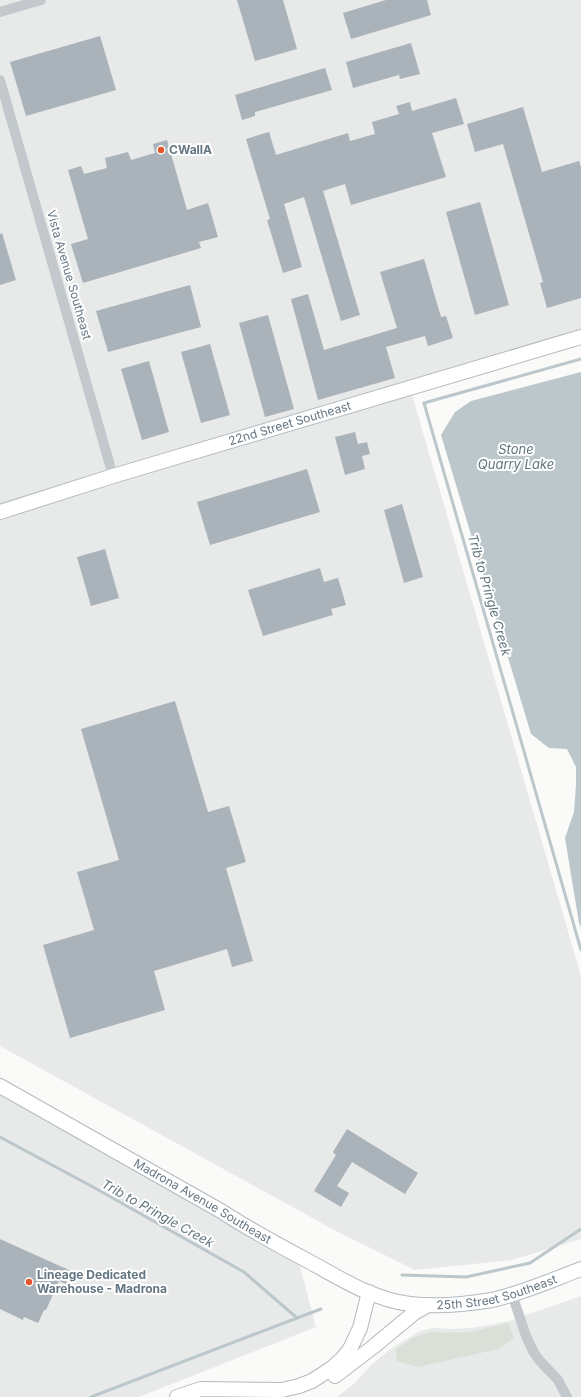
<svg xmlns="http://www.w3.org/2000/svg" width="581" height="1397" viewBox="0 0 581 1397" font-family="Inter,sans-serif">
<style>
.built{fill:#e8e9e9}
.green{fill:#dadfd7}
.water{fill:#bbc7cb}
.lines{fill:none;stroke-linecap:round;stroke-linejoin:round}
.stream{stroke:#bbc7cb;stroke-width:3}
.building{fill:#aab3b9}
.secondary-casing{stroke:#b3babf;stroke-width:16}
.street{stroke:#c3c8cc;stroke-width:10}
.secondary{stroke:#fff;stroke-width:14}
.poi-dot{fill:#e4572e;stroke:#fff;stroke-width:1.5}
.labels{text-anchor:middle;stroke-width:4;stroke-linejoin:round;paint-order:stroke}
.poi-label{font-size:12px;font-weight:bold;fill:#657683;stroke:#fff;text-anchor:start}
.street-label{font-size:12px;fill:#657683;stroke:#fff}
.water-label{font-size:13px;font-style:italic;fill:#60757c;stroke:#fff}
</style>
<rect width="100%" height="100%" fill="#fafaf8"/>
<!-- built -->
<g class="built">
<path d="M0,0H581V329L408,381L581,976V1239L512,1260L415,1270L336,1231L0,1046Z"/>
<path d="M0,1095L297,1255L316,1327L139,1397H0Z"/>
<path d="M581,1296V1397H337L355,1383L369,1367L389,1350L420,1331L433,1328L450,1329L472,1328L509,1321Z"/>
</g>
<!-- green -->
<path class="green" d="M508,1323L514,1338L498,1349L418,1367L397,1361L396,1349L414,1337L431,1332L444,1333L470,1332Z"/>
<!-- water -->
<path class="water" d="M581,372V927L579,923L565,838L574,812L576,785V767L567,749L549,748L531,734L441,435L455,412L471,401Z"/>
<g class="lines">
<!-- stream -->
<g class="stream">
<path d="M581,359L424,403L581,950"/>
<path d="M0,1137L93,1187L244,1272L297,1318L321,1309"/>
<path d="M402,1275L466,1277L530,1263L581,1229"/>
<path d="M91,1397L297,1318"/>
</g>
</g>
<!-- building -->
<g class="building">
<path d="M237,0H283L297,49L255,61Z"/>
<path d="M386,0H427L431,15L351,39L343,13Z"/>
<path d="M100,36L116,90L26,116L10,62Z"/>
<path d="M411,43L420,74L400,79L399,75L353,88L346,62Z"/>
<path d="M325,68L332,90L255,112V116L242,120L235,95Z"/>
<path d="M456,98L464,124L432,133L446,177L351,205L345,184L323,191L360,315L341,321L304,197L284,204L302,267L283,273L267,220L270,219L246,139L269,132L276,155L348,133L350,141L375,134L372,122L399,114L396,106L410,102L412,111Z"/>
<path d="M523,107L542,172L579,161L581,167V298L547,308L540,283L543,282L503,144L475,152L467,124Z"/>
<path d="M167,140L187,210L208,203L218,237L199,242L201,248L83,283L71,244L88,239L68,170L81,166L84,174L107,168L105,158L128,152L131,160L155,153L153,144Z"/>
<path d="M480,202L509,305L475,315L446,212Z"/>
<path d="M2,233L16,280L0,285V234Z"/>
<path d="M424,259L441,317L446,316L453,338L428,346L425,336L386,347L395,378L318,400L291,299L308,294L324,350L397,328L380,272Z"/>
<path d="M190,285L201,327L108,352L96,311Z"/>
<path d="M268,315L294,409L265,417L239,323Z"/>
<path d="M210,344L230,415L201,423L181,352Z"/>
<path d="M149,361L169,432L142,440L121,369Z"/>
<path d="M355,432L358,444L367,442L370,454L362,456L365,469L345,475L335,437Z"/>
<path d="M307,469L320,512L210,545L197,502Z"/>
<path d="M402,504L423,577L404,583L384,510Z"/>
<path d="M105,549L119,598L91,606L77,557Z"/>
<path d="M320,568L324,582L338,578L346,605L331,609L333,615L263,636L248,590Z"/>
<path d="M175,701L208,812L229,806L246,862L226,868L253,961L232,967L227,949L154,971L165,1010L70,1038L43,945L94,930L77,872L119,860L81,729Z"/>
<path d="M347,1129L418,1173L405,1194L352,1162L337,1186L349,1193L341,1207L314,1191L336,1155L333,1152Z"/>
<path d="M0,1239L71,1271L66,1284L59,1281L46,1310H44L38,1323L24,1317L23,1320L0,1309Z"/>
</g>
<g class="lines">
<defs>
<g id="secondary">
<path id="s1" d="M0,512L113,476L581,337"/>
<path id="s2" d="M0,1086L221,1211C250,1230 280,1246 310,1262C341,1279 374,1300 410,1304C435,1307 468,1304 492,1300C523,1293 552,1280 581,1269"/>
<path d="M335,1376L373,1347L414,1313L428,1305"/>
<path d="M177,1397L201,1389L282,1390L299,1386L312,1381L332,1368L342,1359L350,1349L360,1328L369,1292"/>
</g>
</defs>
<!-- secondary casing -->
<use href="#secondary" class="secondary-casing"/>
<!-- street -->
<g class="street">
<path d="M0,12L41,0"/>
<path d="M0,80L113,476"/>
<path d="M512,1294L526,1336L534,1353L540,1361L558,1380L567,1397"/>
</g>
<!-- secondary -->
<use href="#secondary" class="secondary"/>
</g>
<!-- markers -->
<g class="poi-dot">
<circle cx="161" cy="150" r="4"/>
<circle cx="29" cy="1282" r="4"/>
</g>
<g class="labels">
<!-- poi labels -->
<g class="poi-label">
<text x="169" y="154">CWallA</text>
<text x="37" y="1279">Lineage Dedicated<tspan x="37" dy="14">Warehouse - Madrona</tspan></text>
</g>
<!-- street labels -->
<g class="street-label">
<text transform="translate(69 275) rotate(74)" y="4">Vista Avenue Southeast</text>
<text dy="4" stroke="none"><textPath href="#s1" startOffset="303">22nd Street Southeast</textPath></text>
<text dy="4" stroke="none"><textPath href="#s2" startOffset="233">Madrona Avenue Southeast</textPath></text>
<text dy="4" stroke="none"><textPath href="#s2" startOffset="554">25th Street Southeast</textPath></text>
</g>
<!-- water labels -->
<g class="water-label">
<text x="516" y="454">Stone<tspan x="516" dy="15">Quarry Lake</tspan></text>
<text transform="translate(490 595) rotate(74)" y="5">Trib to Pringle Creek</text>
<text transform="translate(158 1213) rotate(29)" y="5">Trib to Pringle Creek</text>
</g>
</g>
</svg>
